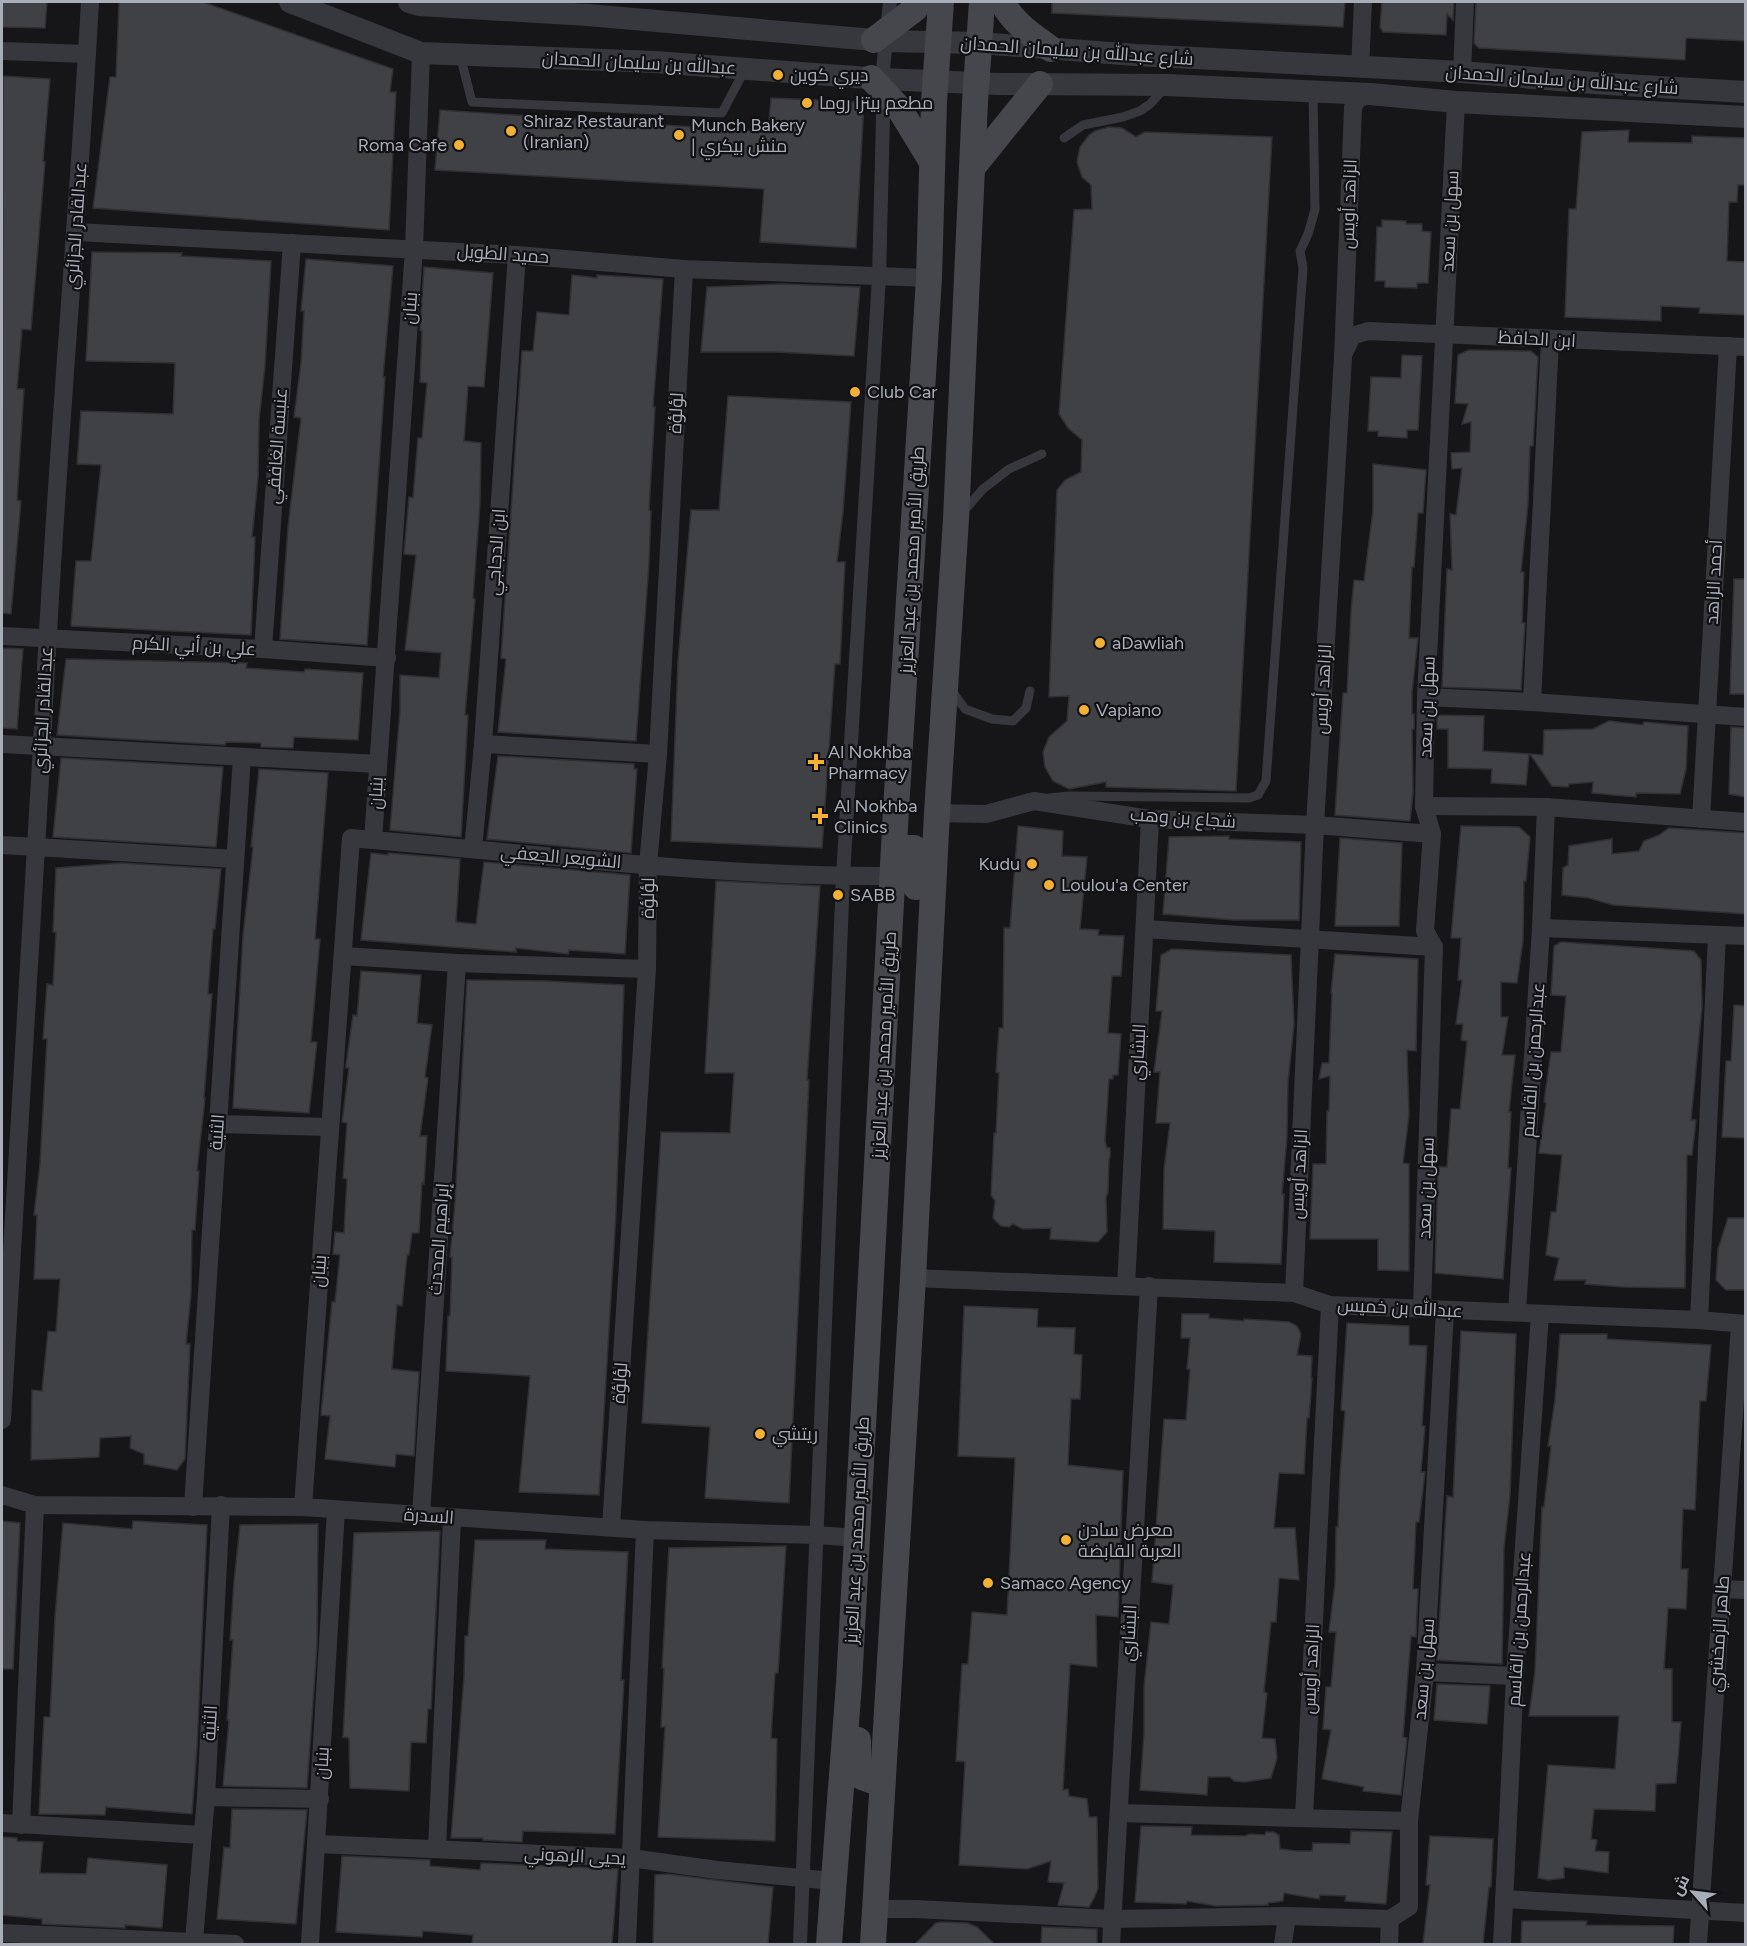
<svg xmlns="http://www.w3.org/2000/svg" width="1747" height="1946" viewBox="0 0 1747 1946" font-family="Figtree,Cairo,sans-serif">
<style>
.building{fill:#404145;stroke:#303034;stroke-width:1.5}
.lines{fill:none;stroke-linecap:round;stroke-linejoin:round}
.service{stroke:#37383d;stroke-width:9}
.pedestrian{stroke:#37383d;stroke-width:14}
.minor{stroke:#37383d;stroke-width:18}
.tertiary{stroke:#37383d;stroke-width:22}
.secondary{stroke:#45474d;stroke-width:26}
.poi-dot{fill:#f2b134;stroke:#111113;stroke-width:2}
.labels{text-anchor:middle;stroke-width:4.5;stroke-linejoin:round;paint-order:stroke}
.street-label{font-size:18px;fill:#a8adb8;stroke:#111113}
.poi-label{font-size:18px;fill:#a8adb8;stroke:#111113;text-anchor:start}
</style>
<rect width="100%" height="100%" fill="#161618"/>
<!-- building -->
<g class="building">
<path d="M2,2H47L45,28L2,27Z"/>
<path d="M119,2H203L393,69L390,92H396L389,230L93,208L110,77H116Z"/>
<path d="M1052,2H1345L1343,27L1052,13Z"/>
<path d="M1382,2H1454L1453,20L1447,14L1446,35L1383,32L1380,27Z"/>
<path d="M1476,2H1746V41L1686,38L1685,60L1479,48L1474,43Z"/>
<path d="M3,76L50,79L43,161L45,162L31,330L22,329L17,389H24L17,500L21,501L11,614L2,613Z"/>
<path d="M771,98L864,102L856,248L760,242L764,189L435,170L440,110L768,132Z"/>
<path d="M1109,127L1122,128L1136,137L1145,132L1272,137L1236,791L1106,787V782L1069,789L1053,781L1045,767L1043,752L1049,737L1067,721L1069,696L1049,697L1057,490L1065,480L1081,472L1082,440L1068,428L1059,414L1074,210L1092,209L1091,185L1082,177L1077,162L1080,147L1089,135L1095,131Z"/>
<path d="M1629,130L1628,142L1692,143V136L1746,138V185H1738L1737,202H1729L1727,261L1746,262V315L1699,313L1700,308L1661,306V321L1565,317L1569,209H1576L1582,132Z"/>
<path d="M1382,220L1406,221V224H1422V231L1431,232L1428,283H1417V288L1385,287V281H1375L1377,227H1382Z"/>
<path d="M92,252L182,253L181,256L271,261L265,366L259,420L258,478L252,537H255L251,635L71,626L76,561H91L101,465L77,464L81,411L173,414L175,363L86,361Z"/>
<path d="M306,259L393,266L383,377H385L367,645L280,639L288,527L301,418L294,417L301,363L304,311H301Z"/>
<path d="M424,267L493,273L484,387L468,386L464,441L481,443L480,503L473,598L475,599L465,715H468L461,837L390,830L400,711V675L439,678L441,653L405,650L416,555L404,554L409,497L413,498L418,438H422L427,383L420,382L422,331L420,330Z"/>
<path d="M572,275L597,278V275L663,279L653,407H655L649,510L651,511L649,563L636,741L498,732L506,659L501,658L522,351H533L537,312L569,315Z"/>
<path d="M783,284L860,287L854,356L776,352H701L707,287Z"/>
<path d="M1469,350L1531,351L1538,357L1533,446H1530L1528,504L1521,572H1524L1522,623H1525L1521,690L1442,687L1447,569L1452,570L1450,514L1456,515L1462,468L1452,469L1451,453L1470,452L1471,422L1462,424L1468,404L1455,403L1458,355Z"/>
<path d="M1402,355L1422,356L1418,430H1407V438L1378,436V431H1368L1371,377L1401,378Z"/>
<path d="M728,396L851,402L843,512L837,562H845L840,664H835L822,848L671,841L678,661L691,510H719Z"/>
<path d="M1373,464L1426,470L1423,513H1418L1414,567H1412L1409,638H1418L1412,692V714H1414V729H1412L1413,792L1410,821L1335,815L1343,693H1347L1351,612L1354,580L1364,581L1373,510Z"/>
<path d="M1734,579H1746V694H1730Z"/>
<path d="M2,648L23,649L17,729L2,728Z"/>
<path d="M66,659L247,663L246,668L304,672L305,669L363,673L358,740L294,737L293,748L261,747V743L226,742L225,745L57,735Z"/>
<path d="M1437,715L1484,716L1483,751L1529,754L1526,785L1491,783L1492,769L1448,768V729H1437Z"/>
<path d="M1609,721L1643,725L1644,722L1688,726L1686,769L1680,794L1636,793V797L1592,793L1593,782L1569,784L1568,787L1552,786L1530,754L1543,755L1544,730L1593,729Z"/>
<path d="M1731,727L1746,728V797L1729,794Z"/>
<path d="M498,756L634,764V769H637L631,853L487,839Z"/>
<path d="M61,758L223,767L216,847L53,837Z"/>
<path d="M259,769L328,773L315,939H320L311,1042H317L309,1113L233,1108L243,935L253,847H251Z"/>
<path d="M1018,826L1063,831L1062,856L1087,857L1080,929L1099,930L1098,935L1124,936L1121,976H1112L1108,1033L1121,1034L1118,1075H1113V1079H1109L1105,1141L1107,1148H1110V1157L1109,1160L1108,1193L1106,1197L1107,1232L1098,1242L1050,1239L1051,1228L1023,1229L1013,1224L1009,1227L1001,1226L993,1218L995,1201L991,1195L994,1133H996L999,1073L996,1072L999,1028H1003L1004,928H1010Z"/>
<path d="M1461,826L1519,827L1530,837L1526,881H1524L1523,941L1517,983L1501,982V1017H1508L1502,1055H1515L1509,1112H1511L1508,1168H1511L1503,1279L1435,1273L1438,1167H1447L1451,1109H1460L1467,1041L1461,1040L1463,1024H1456L1462,980H1458L1461,938H1451Z"/>
<path d="M1669,828L1746,833V914L1613,905L1589,898L1562,895L1563,868L1568,865L1569,846L1612,839V854L1639,851L1644,841L1659,835Z"/>
<path d="M1229,836V839L1301,842L1299,920H1234L1163,914L1169,837Z"/>
<path d="M1340,838L1402,843L1399,926H1335Z"/>
<path d="M371,853L388,855V853L460,859L456,922L476,924L484,862L630,875L625,954L569,950L568,954L516,948V952L361,940Z"/>
<path d="M121,863L221,869L215,929H213L208,994H212L204,1098H205L197,1171H199L195,1230H192L191,1294L186,1344H190L185,1459L177,1470L144,1464V1454L130,1448L131,1436L100,1438L99,1457L31,1460L32,1390L42,1391L48,1331L56,1332L60,1279H34L37,1215H34L40,1164L47,1039H43L47,984L53,985L56,932H53L56,868Z"/>
<path d="M716,881L820,886L807,1080H809L789,1503L705,1498L710,1427L642,1423L661,1132L730,1133L734,1073H705Z"/>
<path d="M1561,942L1694,951L1701,960L1702,1007L1691,1120H1696L1692,1155H1687L1685,1288L1624,1287L1585,1284L1586,1280H1554L1559,1258L1546,1255L1551,1212H1556L1562,1155L1539,1153L1546,1103L1544,1102L1551,1052H1561L1566,996L1551,995L1554,946Z"/>
<path d="M1172,949L1291,955L1294,1024L1288,1082L1287,1136L1282,1194H1284L1281,1264L1214,1262L1215,1231L1163,1229L1164,1169L1170,1123H1156L1160,1072H1154L1162,1011H1156L1161,955Z"/>
<path d="M1335,954L1418,959L1416,1051L1407,1050L1409,1115L1403,1163L1409,1164V1271L1378,1270V1239H1310L1313,1164H1326L1327,1111H1329L1330,1076L1319,1079L1322,1063H1329L1332,993H1331Z"/>
<path d="M361,971L421,975L417,1023L432,1025L425,1077L428,1078L420,1136H427L424,1184L422,1183L419,1233H412L409,1255H407L402,1306L397,1305L392,1369L419,1372L414,1456L396,1454L395,1467L325,1459L330,1416L321,1415L332,1302H335L340,1255L333,1254L335,1232L344,1233L347,1179L343,1178L347,1123L342,1122L349,1068H346V1065L353,1015L357,1016Z"/>
<path d="M467,980L546,981L624,985L616,1213L599,1495L519,1492L530,1376L446,1371L448,1316H450L452,1257H450L455,1202Z"/>
<path d="M1734,1005L1746,1006V1138L1722,1137L1726,1061H1731Z"/>
<path d="M1728,1218H1746V1290H1726L1716,1280L1718,1249Z"/>
<path d="M964,1306L1038,1309L1037,1327L1075,1328L1074,1354L1082,1355L1080,1399H1071L1068,1465L1123,1471L1118,1617L1096,1615L1097,1667L1070,1664L1063,1790L1068,1789L1069,1796L1087,1799L1089,1817H1097L1098,1888L1094,1898L1089,1907L1058,1905L1064,1883L1048,1882L1051,1861L1027,1869L959,1865L965,1762L956,1761L962,1664H968L972,1612L1007,1615L1015,1458L958,1456Z"/>
<path d="M1182,1314H1209V1318L1244,1321V1319L1289,1322L1297,1326L1301,1334L1297,1355L1312,1356L1311,1378H1312L1309,1418H1307L1304,1474L1279,1473L1274,1528H1295L1299,1580L1279,1578L1276,1622H1271L1264,1692L1267,1693L1262,1738L1275,1739L1277,1758L1271,1778L1245,1782L1234,1781L1230,1777H1208L1207,1795L1140,1790L1144,1733V1687L1151,1622L1169,1624L1173,1585L1152,1582L1164,1419L1186,1420L1190,1369H1187L1190,1338H1181Z"/>
<path d="M1347,1323L1409,1326V1345L1427,1346L1422,1426H1425L1421,1472H1425L1419,1522H1416L1413,1589H1418L1416,1637L1411,1636L1403,1737L1407,1738L1401,1795L1363,1791L1364,1787L1322,1779L1331,1730L1323,1729L1326,1687H1331L1336,1632H1329L1335,1583L1336,1527H1338L1340,1474L1345,1411L1341,1410Z"/>
<path d="M1461,1331L1516,1334L1510,1495L1504,1548L1502,1664L1437,1660L1447,1496L1453,1497Z"/>
<path d="M1560,1334H1607V1339L1711,1345L1706,1401H1700L1695,1510L1683,1509L1681,1569H1688L1686,1609L1668,1608L1664,1669H1672V1722H1681L1676,1783L1656,1784L1655,1811L1594,1809L1591,1839L1597,1840L1595,1851L1609,1852L1608,1873L1564,1867V1878L1548,1880L1538,1878L1548,1765L1615,1769L1619,1716H1529L1535,1671L1542,1507H1544L1551,1446H1548L1555,1400Z"/>
<path d="M2,1521L20,1523L13,1669H2Z"/>
<path d="M133,1521L207,1525L197,1747L192,1814L106,1807L105,1815L39,1814L44,1717H50L55,1617L63,1523L132,1529Z"/>
<path d="M318,1524L317,1645L307,1788L223,1786L229,1720H227L233,1640H230L234,1582L240,1525Z"/>
<path d="M440,1531L431,1709H428L426,1743L411,1742L409,1791L350,1788L349,1738L343,1737L354,1533Z"/>
<path d="M475,1540H546L545,1549L628,1552L621,1680H624L615,1834L523,1831L522,1842L483,1840V1838H451L464,1677L465,1636H468Z"/>
<path d="M786,1546L778,1673H775L771,1738L777,1739L775,1841L658,1837L665,1727H661L664,1668H662L669,1548Z"/>
<path d="M1437,1684L1490,1686L1487,1724L1434,1720Z"/>
<path d="M232,1809L307,1810L296,1924L217,1919L224,1847L230,1848Z"/>
<path d="M1141,1826L1192,1827L1191,1835L1245,1836L1250,1834L1265,1835L1266,1832H1274L1279,1835L1280,1849L1297,1851H1312L1313,1843L1350,1844L1351,1831L1392,1832L1386,1904L1345,1901L1346,1896L1320,1895L1319,1899L1284,1893L1283,1901L1268,1903V1905L1216,1906L1187,1901L1186,1904L1135,1902Z"/>
<path d="M1430,1836L1493,1839L1491,1887H1489L1483,1944H1423L1430,1885H1426Z"/>
<path d="M2,1837L17,1838V1841L43,1842L40,1873L86,1874L88,1858L167,1865L162,1928L125,1925V1928L42,1924V1919L2,1915Z"/>
<path d="M342,1856L430,1860V1866L480,1870L481,1863L618,1869L612,1944H472L473,1935L423,1931L422,1937L336,1932Z"/>
<path d="M667,1874L773,1887L768,1944H653L655,1875Z"/>
<path d="M1522,1921H1587L1586,1925L1674,1926L1673,1944H1521Z"/>
<path d="M942,1922L967,1923L977,1927L994,1944H915L936,1923Z"/>
<path d="M1042,1927L1097,1929V1944H1041Z"/>
</g>
<g class="lines">
<!-- service -->
<g class="service">
<path d="M460,55L472,102L722,113L744,71"/>
<path d="M1064,138L1083,125L1123,117L1140,111L1150,104L1164,89"/>
<path d="M962,513L983,489L1009,469L1042,454"/>
<path d="M950,688L965,709L992,719L1013,721L1026,708L1030,691"/>
<path d="M1049,798L1069,796L1249,798L1258,795L1266,781L1303,268L1300,251L1308,234L1315,210L1313,93"/>
</g>
<!-- pedestrian -->
<path class="pedestrian" d="M800,1944L843,876L879,277L883,117L882,79L890,2"/>
<!-- minor -->
<g class="minor">
<path d="M2,51L87,54"/>
<path d="M1360,68L1363,2"/>
<path d="M1462,72L1465,2"/>
<path d="M76,232L517,255L684,269L929,278"/>
<path d="M1343,355L1352,336L1368,331L1746,347"/>
<path d="M2,636L263,649L387,658"/>
<path d="M263,649L292,243"/>
<path d="M1426,697L1532,702L1746,717"/>
<path d="M1532,702L1550,340"/>
<path d="M2,744L378,764"/>
<path d="M483,744L658,754"/>
<path d="M1424,806L1546,807L1746,822"/>
<path d="M937,813L986,814L1034,801L1150,819L1315,825L1432,834"/>
<path d="M1701,819L1728,346"/>
<path d="M373,840C546,855 719,877 892,876"/>
<path d="M2,845L235,859"/>
<path d="M473,849L483,744L517,255"/>
<path d="M1541,928L1746,936"/>
<path d="M1145,929L1434,947"/>
<path d="M343,956L457,963L647,969"/>
<path d="M218,1124L329,1127"/>
<path d="M913,1278L1294,1293L1330,1305L1699,1320L1746,1324"/>
<path d="M1126,1286L1150,819"/>
<path d="M1294,1293L1315,825L1343,357L1353,108L1357,99L1370,94"/>
<path d="M1422,1308L1434,947L1425,931L1432,834L1424,806L1426,697L1456,102"/>
<path d="M1517,1312L1541,928L1546,807"/>
<path d="M1699,1320L1717,935"/>
<path d="M2,1420L42,746C53,498 76,250 90,2"/>
<path d="M2,1495L35,1505L303,1507L645,1530L817,1535L857,1538"/>
<path d="M193,1507L242,757"/>
<path d="M303,1507L351,838L373,840L414,249L421,53"/>
<path d="M421,1515L457,963"/>
<path d="M611,1527L647,969L648,865L658,754L684,269"/>
<path d="M1723,1589L1746,1590"/>
<path d="M1425,1672L1515,1676"/>
<path d="M206,1797L320,1799"/>
<path d="M1119,1813L1409,1821"/>
<path d="M1304,1817L1330,1305"/>
<path d="M2,1823L202,1835"/>
<path d="M21,1825L35,1505"/>
<path d="M317,1844L631,1858L717,1870L833,1881"/>
<path d="M437,1849L452,1518"/>
<path d="M1504,1899L1746,1913"/>
<path d="M876,1909H916L1112,1919L1287,1916L1390,1919"/>
<path d="M1390,1919L1409,1907V1821L1425,1672L1445,1311"/>
<path d="M2,1933L235,1944"/>
<path d="M194,1941L206,1797L221,1505"/>
<path d="M310,1944L336,1510"/>
<path d="M627,1944L645,1530"/>
<path d="M1111,1944L1149,1286"/>
<path d="M1283,1944L1287,1916"/>
<path d="M1389,1944L1390,1919"/>
<path d="M1502,1944L1515,1676L1540,1314"/>
<path d="M1698,1944L1740,1324"/>
</g>
<!-- tertiary -->
<g class="tertiary">
<path d="M290,2L421,53L655,62L882,79L998,84L1167,85L1370,94L1456,102L1746,117"/>
<path d="M409,2L419,5L588,15L885,41L980,43L1136,55L1462,72L1607,84L1746,92"/>
</g>
<!-- secondary -->
<g class="secondary">
<path d="M1002,2C1013,23 1032,35 1051,49"/>
<path d="M874,40L915,9L920,2"/>
<path d="M871,78L899,108L932,162"/>
<path d="M972,168L1040,84"/>
<path d="M894,874C900,866 899,854 906,848H914L917,856L916,887"/>
<path d="M858,1740V1767L862,1777L873,1781L883,1776"/>
<path d="M829,1944L849,1684L857,1538L896,809L929,278L934,102L941,2"/>
<path d="M873,1944L913,1278L937,813L956,519L975,102L982,2"/>
</g>
</g>
<!-- markers -->
<g class="poi-dot">
<circle cx="778" cy="75" r="6"/>
<circle cx="807" cy="103" r="6"/>
<circle cx="511" cy="131" r="6"/>
<circle cx="679" cy="135" r="6"/>
<circle cx="459" cy="145" r="6"/>
<circle cx="855" cy="392" r="6"/>
<circle cx="1100" cy="643" r="6"/>
<circle cx="1084" cy="710" r="6"/>
<path d="M813 753h6v6h6v6h-6v6h-6v-6h-6v-6h6z"/>
<path d="M817 807h6v6h6v6h-6v6h-6v-6h-6v-6h6z"/>
<circle cx="1032" cy="864" r="6"/>
<circle cx="1049" cy="885" r="6"/>
<circle cx="838" cy="895" r="6"/>
<circle cx="760" cy="1434" r="6"/>
<circle cx="1066" cy="1540" r="6"/>
<circle cx="988" cy="1583" r="6"/>
</g>
<g class="labels">
<!-- street labels -->
<g class="street-label">
<text transform="translate(1077 51) rotate(4)" y="6">شارع عبدالله بن سليمان الحمدان</text>
<text transform="translate(639 63) rotate(3)" y="6">عبدالله بن سليمان الحمدان</text>
<text transform="translate(1562 80) rotate(4)" y="6">شارع عبدالله بن سليمان الحمدان</text>
<text transform="translate(1349 204) rotate(-88)" y="6">الزاهد أويس</text>
<text transform="translate(1450 221) rotate(-87)" y="6">سهل بن سعد</text>
<text transform="translate(76 226) rotate(-86)" y="6">عبدالقادر الجزائري</text>
<text transform="translate(503 254) rotate(4)" y="6">حميد الطويل</text>
<text transform="translate(410 308) rotate(-86)" y="6">بنبان</text>
<text transform="translate(1537 339) rotate(3)" y="6">ابن الحافظ</text>
<text transform="translate(676 413) rotate(-87)" y="6">لؤلؤة</text>
<text transform="translate(277 446) rotate(-86)" y="6">عنبسة الغافقي</text>
<text transform="translate(496 552) rotate(-86)" y="6">ابن الدجاجي</text>
<text transform="translate(912 560) rotate(-87)" y="6">طريق الأمير محمد بن عبد العزيز</text>
<text transform="translate(1714 582) rotate(-87)" y="6">أحمد الزاهد</text>
<text transform="translate(194 646) rotate(3)" y="6">علي بن أبي الكرم</text>
<text transform="translate(1323 689) rotate(-87)" y="6">الزاهد أويس</text>
<text transform="translate(1427 707) rotate(-88)" y="6">سهل بن سعد</text>
<text transform="translate(43 710) rotate(-87)" y="6">عبدالقادر الجزائري</text>
<text transform="translate(376 793) rotate(-87)" y="6">بنبان</text>
<text transform="translate(1183 818) rotate(4)" y="6">شجاع بن وهب</text>
<text transform="translate(561 857) rotate(5)" y="6">الشويعر الجعفي</text>
<text transform="translate(648 898) rotate(-89)" y="6">لؤلؤة</text>
<text transform="translate(884 1045) rotate(-87)" y="6">طريق الأمير محمد بن عبد العزيز</text>
<text transform="translate(1138 1052) rotate(-87)" y="6">البشاري</text>
<text transform="translate(1533 1060) rotate(-86)" y="6">عبدالرحمن بن القاسم</text>
<text transform="translate(217 1132) rotate(-86)" y="6">الثنية</text>
<text transform="translate(1299 1174) rotate(-87)" y="6">الزاهد أويس</text>
<text transform="translate(1426 1188) rotate(-88)" y="6">سهل بن سعد</text>
<text transform="translate(439 1239) rotate(-86)" y="6">إبراهيم المحدث</text>
<text transform="translate(319 1271) rotate(-86)" y="6">بنبان</text>
<text transform="translate(1400 1308) rotate(3)" y="6">عبدالله بن خميس</text>
<text transform="translate(620 1383) rotate(-86)" y="6">لؤلؤة</text>
<text transform="translate(429 1516) rotate(4)" y="6">السدرة</text>
<text transform="translate(857 1530) rotate(-87)" y="6">طريق الأمير محمد بن عبد العزيز</text>
<text transform="translate(1519 1629) rotate(-86)" y="6">عبدالرحمن بن القاسم</text>
<text transform="translate(1129 1633) rotate(-87)" y="6">البشاري</text>
<text transform="translate(1719 1634) rotate(-86)" y="6">طاهر الزمخشري</text>
<text transform="translate(1311 1669) rotate(-87)" y="6">الزاهد أويس</text>
<text transform="translate(1424 1669) rotate(-85)" y="6">سهل بن سعد</text>
<text transform="translate(210 1723) rotate(-87)" y="6">الثنية</text>
<text transform="translate(322 1763) rotate(-87)" y="6">بنبان</text>
<text transform="translate(575 1856) rotate(3)" y="6">يحيى الرهوني</text>
</g>
<!-- poi labels -->
<g class="poi-label">
<text x="790" y="81">ديري كوين</text>
<text x="819" y="109">مطعم بيتزا روما</text>
<text x="523" y="127">Shiraz Restaurant<tspan x="523" dy="21">(Iranian)</tspan></text>
<text x="691" y="131">Munch Bakery<tspan x="691" dy="21">| منش بيكري</tspan></text>
<text x="447" y="151" text-anchor="end">Roma Cafe</text>
<text x="867" y="398">Club Car</text>
<text x="1112" y="649">aDawliah</text>
<text x="1096" y="716">Vapiano</text>
<text x="828" y="758">Al Nokhba<tspan x="828" dy="21">Pharmacy</tspan></text>
<text x="834" y="812">Al Nokhba<tspan x="834" dy="21">Clinics</tspan></text>
<text x="1020" y="870" text-anchor="end">Kudu</text>
<text x="1061" y="891">Loulou'a Center</text>
<text x="850" y="901">SABB</text>
<text x="772" y="1440">ريتشي</text>
<text x="1078" y="1536">معرض سادن<tspan x="1078" dy="21">العربة القابضة</tspan></text>
<text x="1000" y="1589">Samaco Agency</text>
</g>
</g>
<!-- border -->
<rect width="1747" height="1946" fill="none" stroke="#a8adb8" stroke-width="6"/>
<!-- north arrow -->
<g transform="translate(1693 1892) rotate(298)" stroke="#111113" stroke-width="4.5" paint-order="stroke">
<path d="M0-4.5L10 22L0 15L-10 22Z" fill="#a8adb8"/>
<text y="-9" font-size="16" font-weight="bold" text-anchor="middle" fill="#a8adb8">ش</text>
</g>
</svg>
